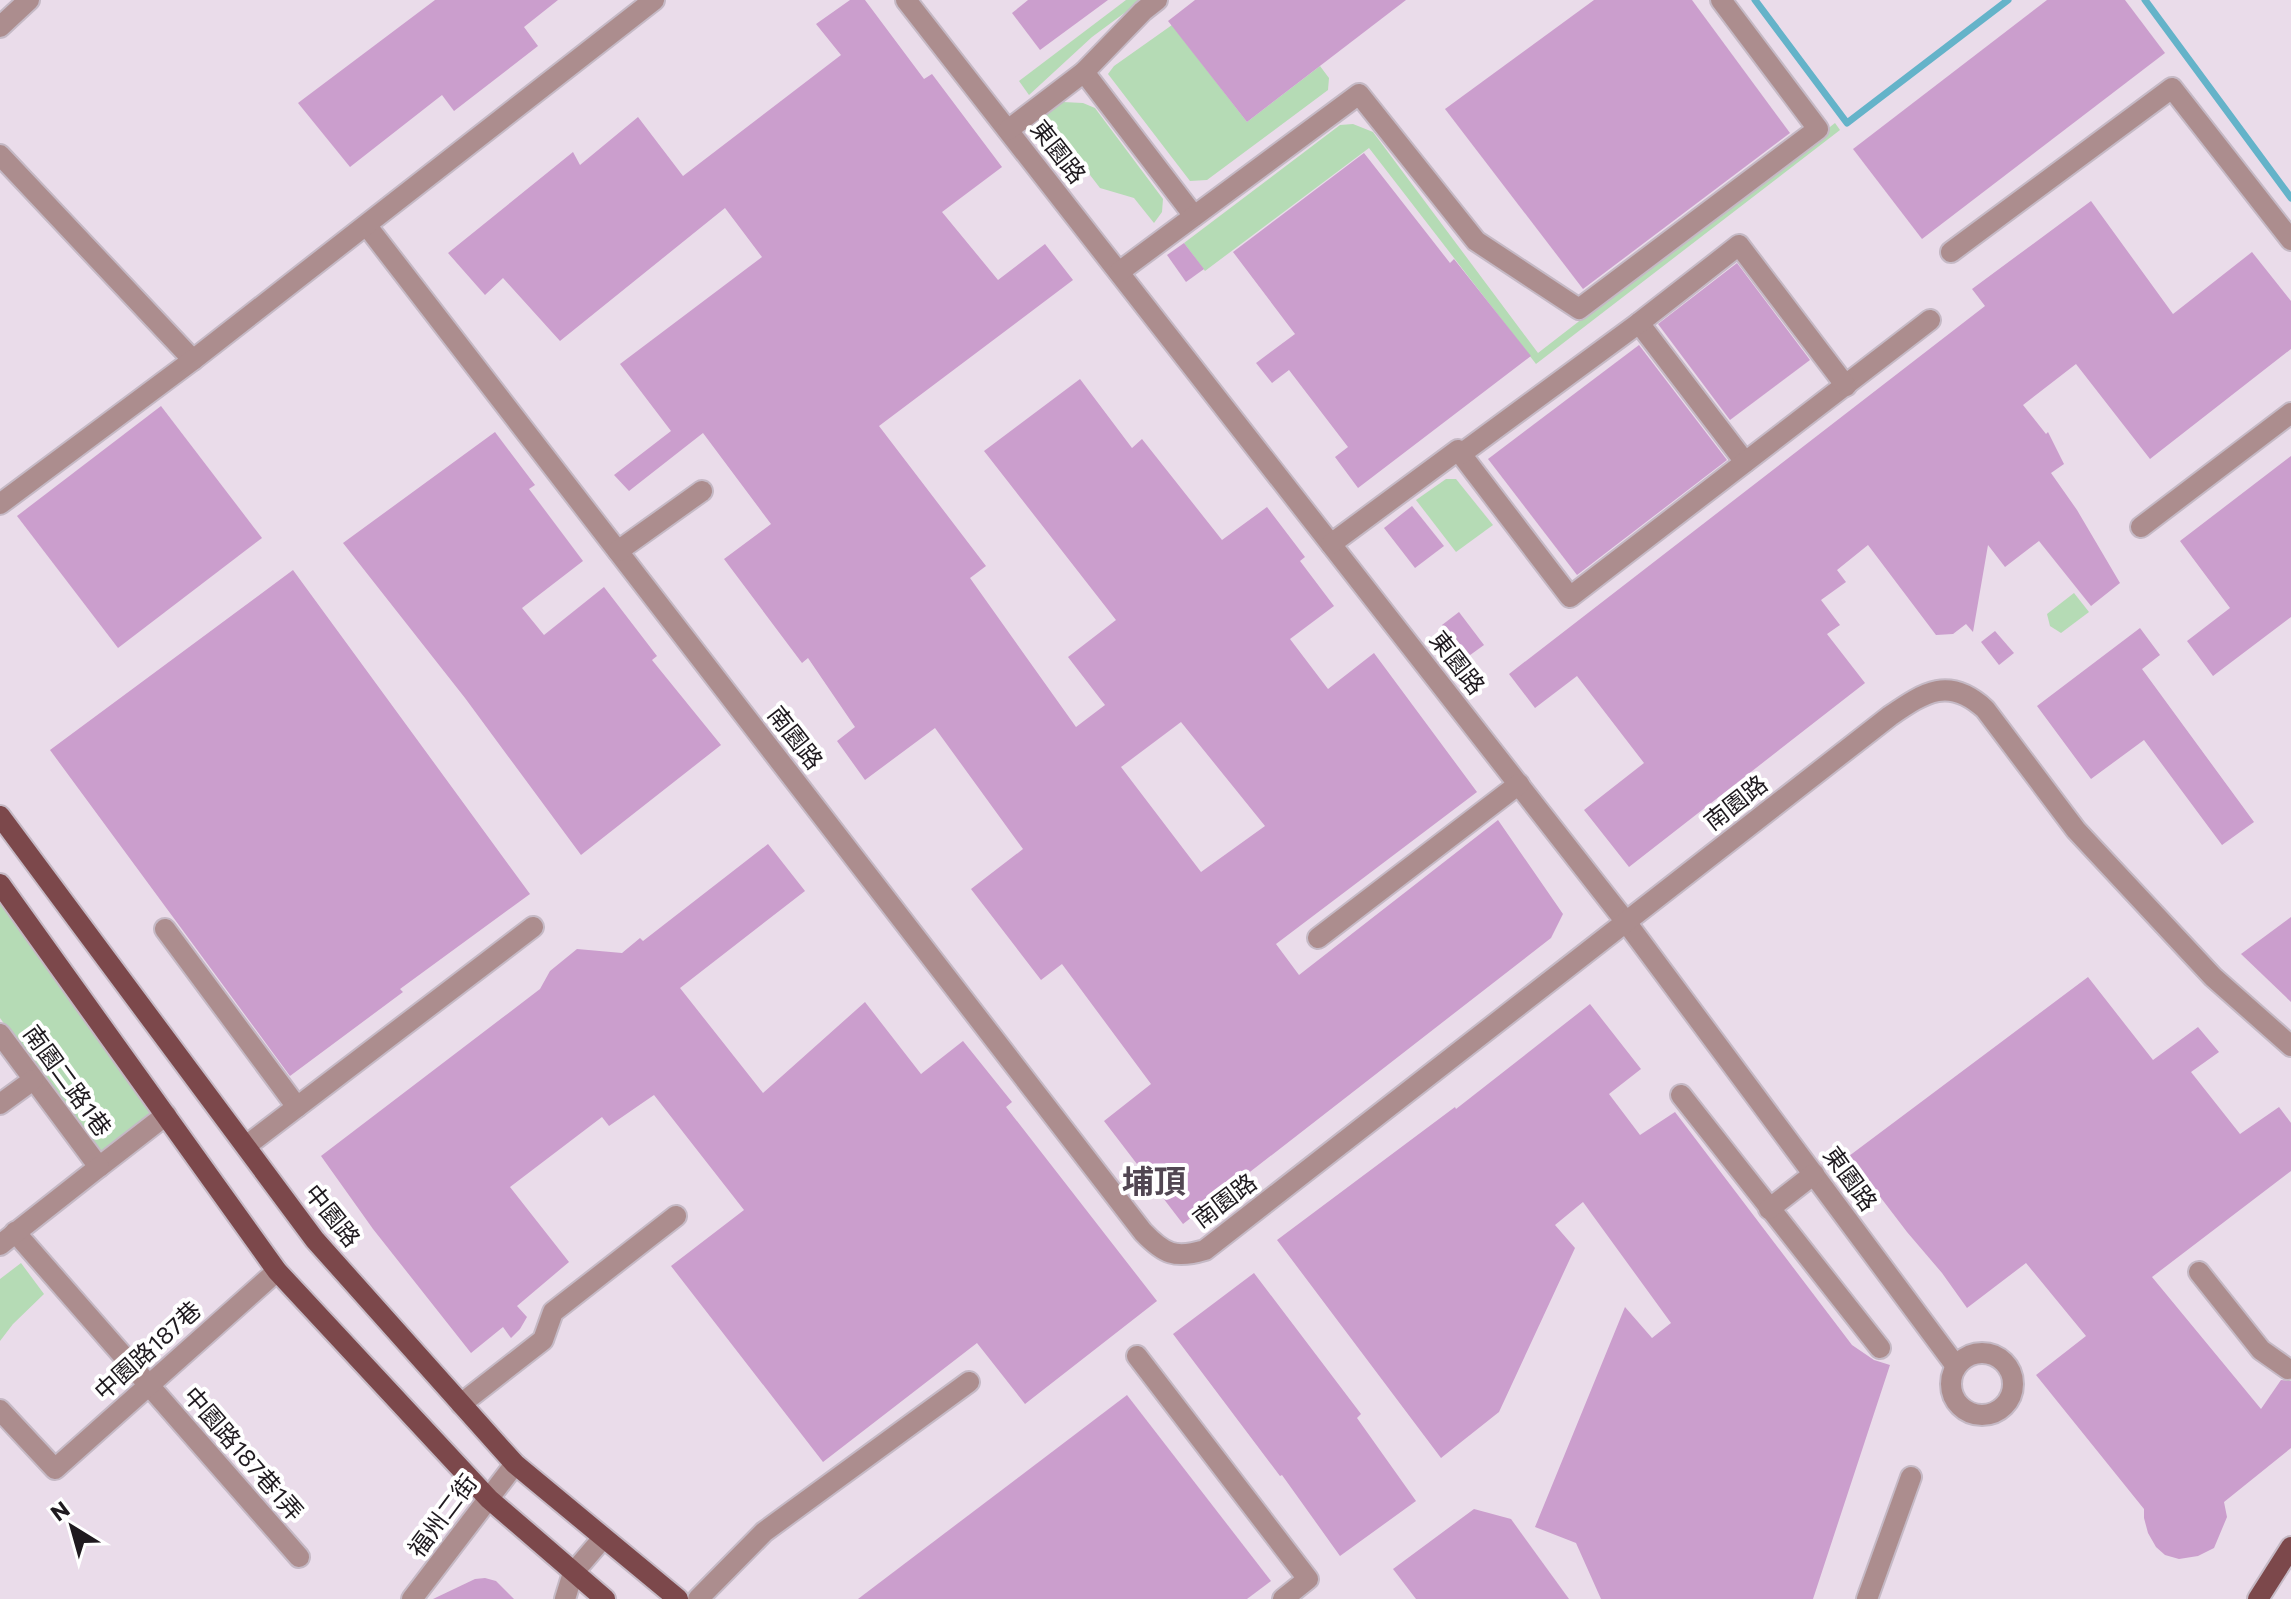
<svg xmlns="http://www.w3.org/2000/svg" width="2291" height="1599" viewBox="0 0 2291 1599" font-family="Commissioner,'Noto Sans TC',sans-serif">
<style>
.green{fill:#b5dbb5}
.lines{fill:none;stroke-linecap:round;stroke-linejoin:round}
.stream{stroke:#64b3c9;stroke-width:7}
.building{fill:#cb9ecd;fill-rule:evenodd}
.minor-casing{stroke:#c5b9c5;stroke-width:24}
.major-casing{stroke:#c5b9c5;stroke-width:24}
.minor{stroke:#ac8d8e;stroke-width:20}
.major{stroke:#7c484b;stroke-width:20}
.labels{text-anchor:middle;stroke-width:8;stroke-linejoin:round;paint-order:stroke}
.street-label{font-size:24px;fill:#1f1a1f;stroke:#fff}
.district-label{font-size:32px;font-weight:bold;fill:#514652;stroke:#fff}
</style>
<rect width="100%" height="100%" fill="#eadcea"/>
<!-- green -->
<g class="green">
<path d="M1126,0H1142L1092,37L1029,95L1019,81Z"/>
<path d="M1172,25L1247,122L1320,66L1329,78L1328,90L1207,180L1190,181L1108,74L1114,66Z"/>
<path d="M1063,102L1083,103L1095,108L1163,199L1162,212L1154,223L1134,198L1100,188L1044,115Z"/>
<path d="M1835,123L1840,130L1536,364L1369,148L1205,271L1184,243L1340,125L1353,124L1373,132L1538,353Z"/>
<path d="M1446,479H1456L1493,525L1456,552L1416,500Z"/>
<path d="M2074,593L2089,612L2061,633L2050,626L2047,614Z"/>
<path d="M0,895L158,1115L100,1159L0,1018Z"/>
<path d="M21,1263L44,1294L13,1324L0,1341V1279Z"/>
</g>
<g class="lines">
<!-- stream -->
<g class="stream">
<path d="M1755,0L1847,123L2008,0"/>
<path d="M2145,0L2291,198"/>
</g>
</g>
<!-- building -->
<g class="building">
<path d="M435,0H558L524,27L538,46L454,111L442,95L350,167L298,103Z"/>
<path d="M850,0H865L924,79L932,74L1002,167L942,212L998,280L1045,244L1073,280L879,426L986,566L970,578L1076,727L1105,705L1068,657L1116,620L984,451L1080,379L1132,448L1142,439L1222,540L1267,507L1305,557L1300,561L1334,606L1290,639L1328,689L1374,653L1477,792L1276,944L1299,975L1498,820L1563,914L1551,938L1183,1224L1104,1121L1151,1084L1062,964L1041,980L971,889L1023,849L935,728L865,780L837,741L855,727L808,658L802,663L724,559L771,524L703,433L629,491L614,475L671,431L620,364L762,257L725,208L560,341L503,278L485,295L448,253L573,152L580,165L638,117L683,176L841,55L816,24ZM1181,722L1265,826L1201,872L1121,767Z"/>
<path d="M1028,0H1108L1040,50L1012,13Z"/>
<path d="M1195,0H1406L1247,122L1168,21Z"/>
<path d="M1594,0H1692L1790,133L1583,289L1445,109Z"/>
<path d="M2047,0H2125L2165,53L1922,239L1853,149Z"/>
<path d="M1364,153L1450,263L1454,259L1531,356L1358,488L1335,457L1348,447L1289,370L1272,383L1256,363L1295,334L1233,252Z"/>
<path d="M2091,201L2173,314L2252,252L2291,301V349L2150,459L2076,364L2023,405L2046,434L2048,432L2064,464L2051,473L2077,510L2120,583L2091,606L2039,541L2005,567L1988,545L1973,632L1966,624L1953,634L1936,635L1868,545L1837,570L1846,582L1821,600L1840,625L1827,634L1865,683L1629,867L1584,810L1644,763L1577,676L1535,708L1509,674L1985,306L1972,289Z"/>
<path d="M1184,243L1204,269L1186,282L1167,255Z"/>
<path d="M1737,263L1810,360L1730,420L1658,324Z"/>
<path d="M1639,345L1727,460L1577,575L1488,459Z"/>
<path d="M161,406L262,538L118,648L17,516Z"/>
<path d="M495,432L535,485L529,489L583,561L522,608L544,635L604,587L657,656L652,660L721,745L581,855L465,698L343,543Z"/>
<path d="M2291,456V617L2213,676L2187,641L2230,608L2180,541Z"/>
<path d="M1412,506L1444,546L1415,568L1384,528Z"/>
<path d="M293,570L530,894L400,989L403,992L290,1076L50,750Z"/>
<path d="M1459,612L1484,645L1466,658L1442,625Z"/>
<path d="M2140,628L2160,655L2142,669L2254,822L2222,845L2144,740L2091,779L2037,706Z"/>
<path d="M1995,631L2014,653L1999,665L1981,642Z"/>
<path d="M768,844L805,891L680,988L763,1093L865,1002L921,1074L963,1041L1012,1102L1006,1107L1157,1301L1025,1404L977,1343L823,1462L671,1266L744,1210L654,1095L609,1126L602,1117L510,1187L569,1262L517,1306L527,1317L520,1329L511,1338L503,1327L471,1353L373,1229L321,1156L540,989L550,971L577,949L622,953L640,938L643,941Z"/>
<path d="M2291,917V1002L2241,954Z"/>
<path d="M2088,977L2153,1060L2198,1027L2219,1052L2191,1072L2240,1134L2279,1107L2291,1123V1171L2152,1277L2261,1409L2281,1380L2291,1381V1448L2224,1502L2227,1517L2214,1548L2198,1556L2179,1559L2165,1555L2156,1547L2148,1533L2144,1518V1509L2036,1375L2086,1336L2026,1263L1967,1308L1942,1273L1907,1232L1849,1156Z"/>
<path d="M1590,1004L1641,1069L1609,1094L1640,1135L1675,1112L1852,1345L1874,1360L1890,1365L1813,1599H1601L1576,1543L1535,1527L1625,1307L1652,1338L1671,1323L1583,1202L1555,1225L1575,1248L1499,1412L1441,1458L1277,1240L1455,1107L1456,1109Z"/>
<path d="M1254,1273L1361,1414L1357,1418L1416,1501L1340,1556L1282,1475L1280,1476L1173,1334Z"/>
<path d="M1127,1395L1271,1581L1247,1599H858Z"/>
<path d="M1474,1509L1511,1519L1569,1599H1416L1393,1569Z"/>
<path d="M485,1578L496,1581L514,1599H433L475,1579Z"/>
</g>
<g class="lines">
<defs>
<g id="minor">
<path d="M906,0L1626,922L1956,1366"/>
<path d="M0,27L29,0"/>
<path d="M1084,72L1194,216"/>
<path d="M1008,130L1084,72L1143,11L1157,0"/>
<path d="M0,155L193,360"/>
<path d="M367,226L1143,1232C1164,1254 1175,1259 1205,1250L1890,716C1925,692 1949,676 1985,709L2076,830L2213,977L2291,1046"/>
<path d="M1951,252L2172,88L2291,240"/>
<path d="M1119,272L1359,94L1476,241L1579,309L1818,129L1721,0"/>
<path d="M1639,323L1745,462"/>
<path d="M1461,454L1570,597L1930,320"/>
<path d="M0,504L193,360L654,0"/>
<path d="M2141,527L2291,413"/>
<path d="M1331,544L1458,450L1461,454L1639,323L1739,245L1846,386"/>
<path d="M618,551L702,491"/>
<path d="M165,929L297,1107"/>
<path d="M1318,938L1519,784"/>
<path d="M0,1034L99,1167L166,1115"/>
<path d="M1681,1095L1880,1348"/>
<path d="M0,1104L33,1080"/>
<path d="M246,1146L533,927"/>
<path d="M1769,1209L1814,1174"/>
<path d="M15,1232L299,1557"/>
<path d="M0,1245L99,1167"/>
<path d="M2199,1272L2261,1350L2288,1369"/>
<circle cx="1982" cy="1384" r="31"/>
<path d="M1137,1356L1308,1579L1283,1599"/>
<path d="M461,1404L543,1340L553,1312L676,1216"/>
<path d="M0,1410L55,1469L277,1271"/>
<path d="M412,1599L515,1464"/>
<path d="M565,1599L573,1573L603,1538"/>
<path d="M698,1599L764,1532L969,1382"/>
<path d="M1867,1599L1911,1477"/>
</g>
<g id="major">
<path d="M0,816L315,1240L515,1464L678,1599"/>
<path d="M0,884L277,1271L489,1499L605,1599"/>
<path d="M2258,1599L2291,1547"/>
</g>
</defs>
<!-- minor casing -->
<use href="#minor" class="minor-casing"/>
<!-- major casing -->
<use href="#major" class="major-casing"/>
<!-- minor -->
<use href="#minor" class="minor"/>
<!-- major -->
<use href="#major" class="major"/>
</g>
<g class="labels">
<!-- street labels -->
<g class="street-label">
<text transform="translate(1058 152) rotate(52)" y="8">東園路</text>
<text transform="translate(1457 663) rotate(52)" y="8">東園路</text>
<text transform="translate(795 738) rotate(52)" y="8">南園路</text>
<text transform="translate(1736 803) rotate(-38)" y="8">南園路</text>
<text transform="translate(67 1081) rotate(54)" y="8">南園二路1巷</text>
<text transform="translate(1850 1179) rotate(54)" y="8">東園路</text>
<text transform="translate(1225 1201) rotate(-37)" y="8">南園路</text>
<text transform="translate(332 1216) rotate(51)" y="8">中園路</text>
<text transform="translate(148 1351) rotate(-42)" y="8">中園路187巷</text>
<text transform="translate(243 1454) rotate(49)" y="8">中園路187巷1弄</text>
<text transform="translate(443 1516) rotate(-53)" y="8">福州二街</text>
</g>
<!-- district labels -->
<g class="district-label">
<text x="1154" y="1193">埔頂</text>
</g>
</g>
<!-- north arrow -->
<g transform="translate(72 1527) rotate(323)" stroke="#ffffff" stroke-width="6" paint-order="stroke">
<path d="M0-6L14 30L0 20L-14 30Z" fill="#1f1a1f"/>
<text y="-12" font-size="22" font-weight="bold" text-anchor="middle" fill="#1f1a1f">N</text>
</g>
</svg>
